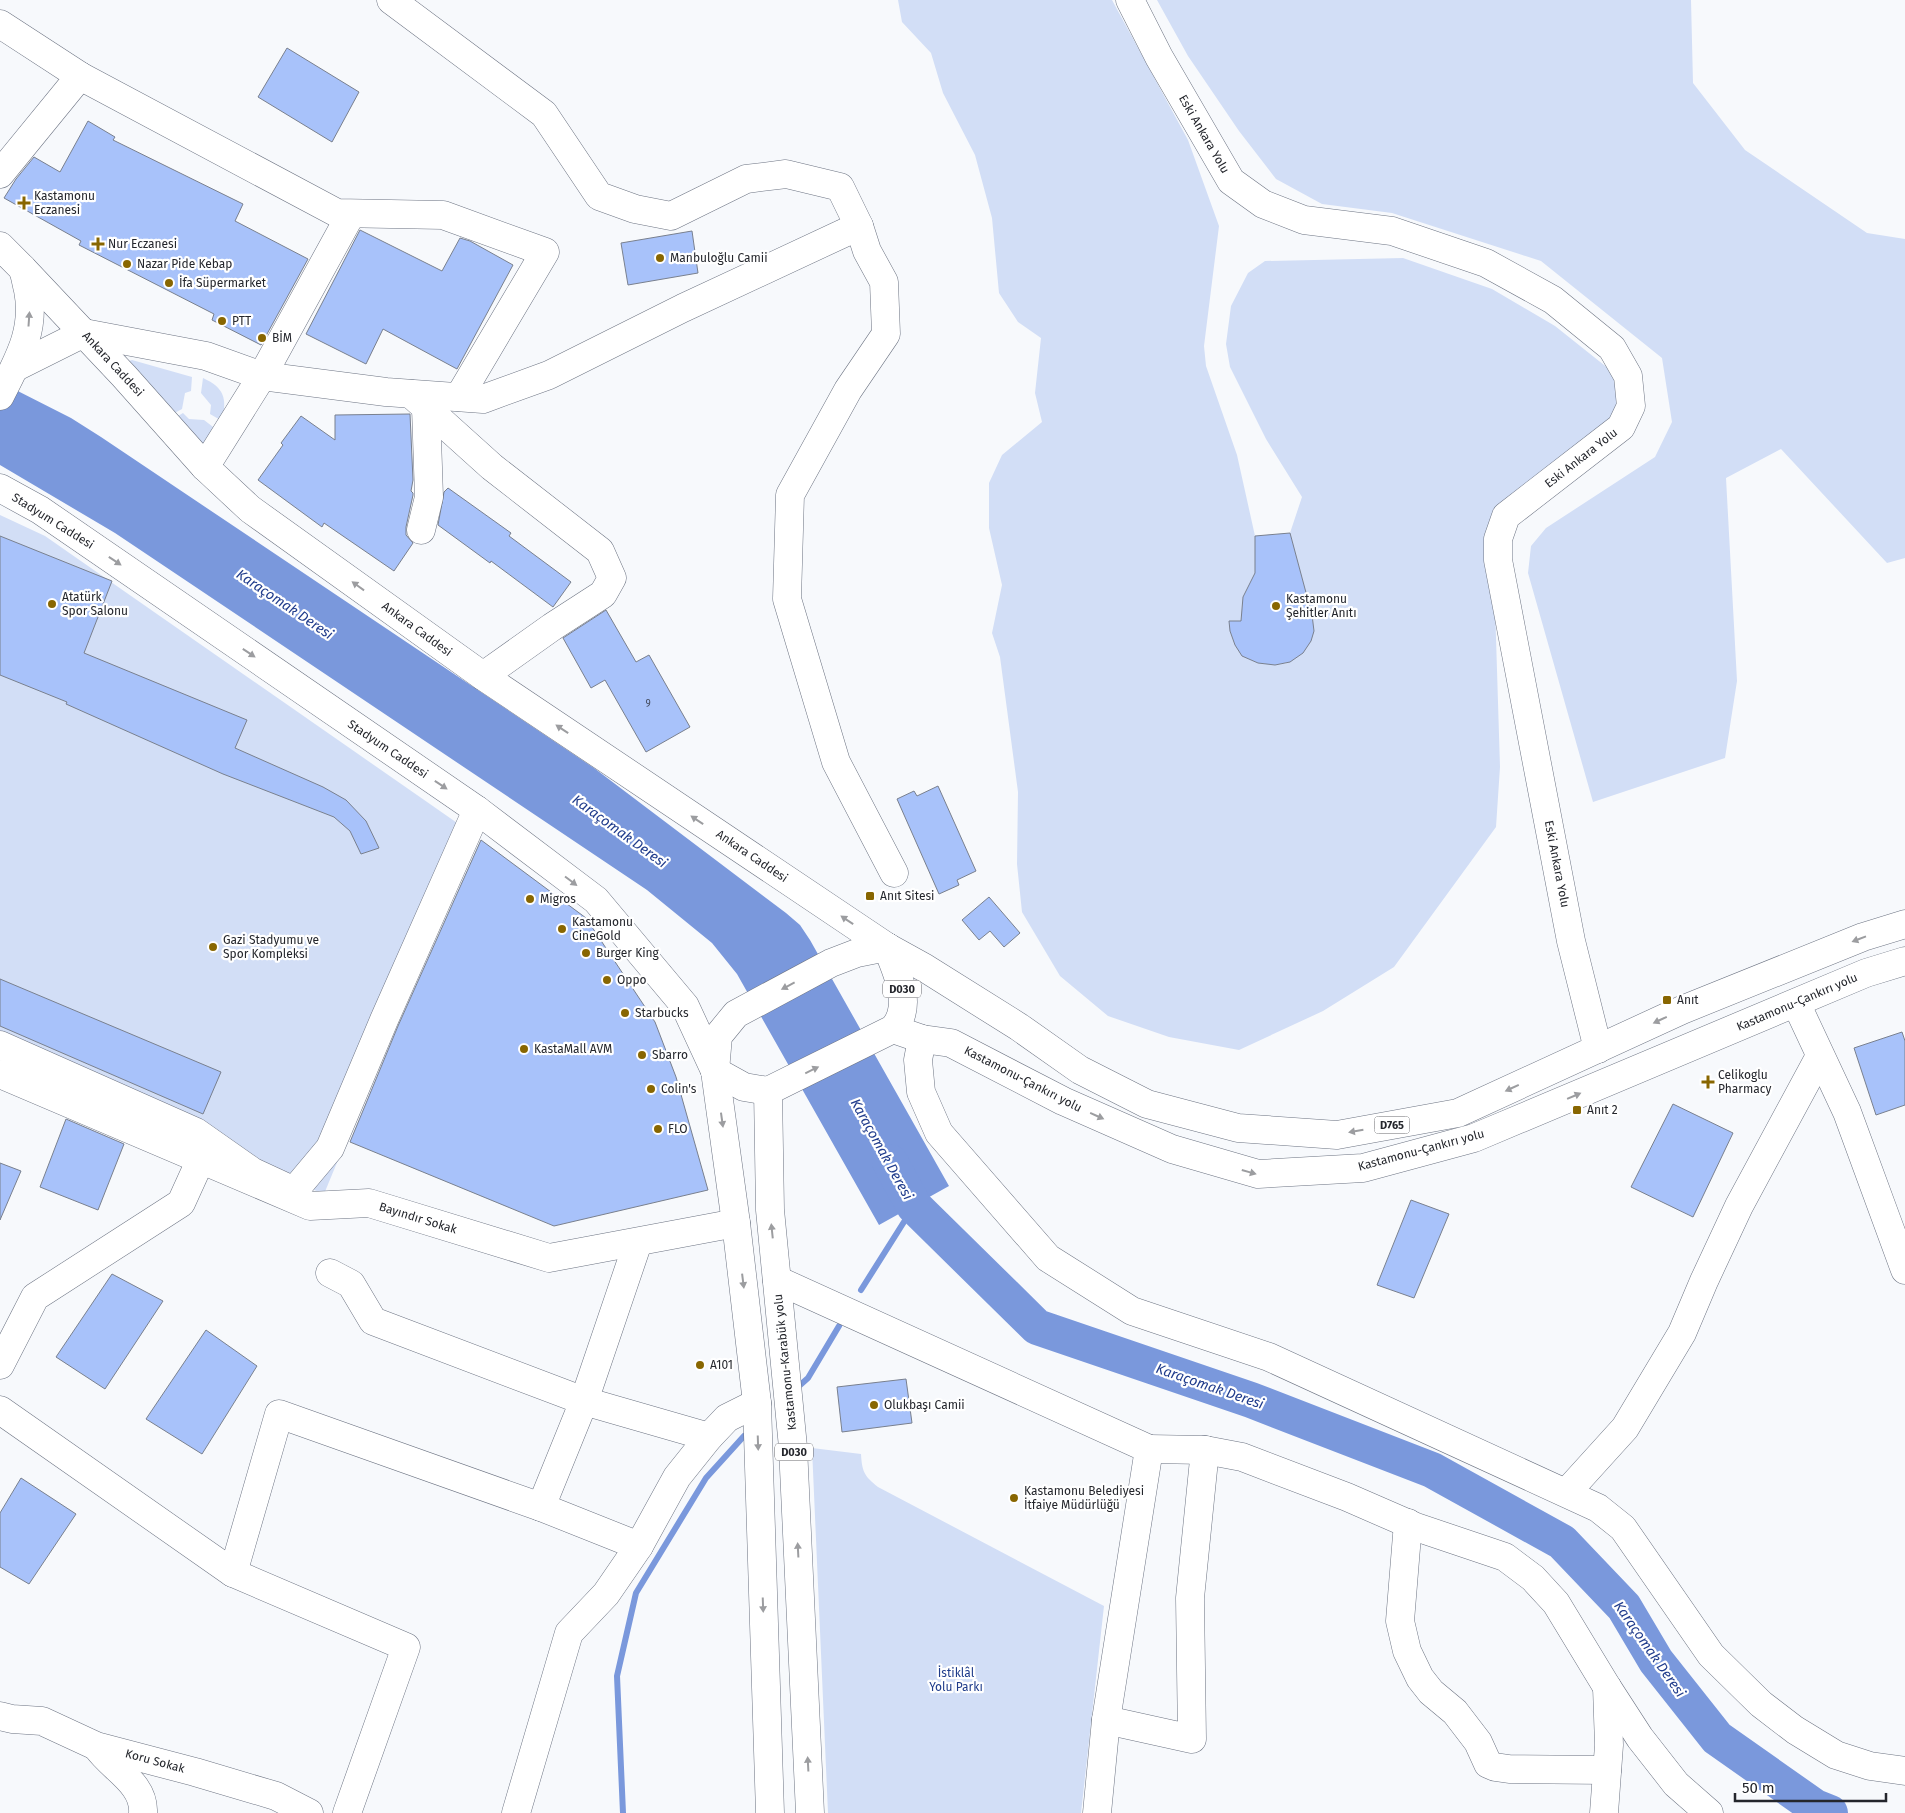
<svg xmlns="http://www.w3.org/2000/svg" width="1905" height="1813" viewBox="0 0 1905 1813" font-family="'Fira Sans',sans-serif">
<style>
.green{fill:#d2def6}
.water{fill:#7a98dc}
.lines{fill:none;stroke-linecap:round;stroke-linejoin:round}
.stream{stroke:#7a98dc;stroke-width:6}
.river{stroke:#7a98dc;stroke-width:36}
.building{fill:#a8c2fa;stroke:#79808e}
.minor-casing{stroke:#6d7483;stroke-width:29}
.major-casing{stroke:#6d7483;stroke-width:29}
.highway-casing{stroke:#6d7483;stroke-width:29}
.minor{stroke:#fff;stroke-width:28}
.major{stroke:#fff;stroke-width:28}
.highway{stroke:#fff;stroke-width:28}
.oneway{fill:#9c9da0}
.poi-dot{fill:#886601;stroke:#fff;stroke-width:2}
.labels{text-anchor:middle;stroke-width:4.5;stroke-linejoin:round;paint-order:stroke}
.number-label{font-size:10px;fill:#454d60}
.shield{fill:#fff;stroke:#66676b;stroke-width:1}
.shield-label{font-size:11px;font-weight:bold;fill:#24262c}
.street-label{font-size:12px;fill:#24262c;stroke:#fff}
.poi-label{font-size:12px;fill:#24262c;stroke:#fff;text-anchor:start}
.park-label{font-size:12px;fill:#1f3c8b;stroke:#fff}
.water-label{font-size:14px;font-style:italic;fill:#203c8c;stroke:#fff}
</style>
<rect width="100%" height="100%" fill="#f7f9fc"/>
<!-- green -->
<g class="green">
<path d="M898,0H1112L1188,140L1219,226L1204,346L1206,366L1237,455L1255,536V573L1243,597L1241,621H1229C1231,644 1242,662 1266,664C1273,665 1283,665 1289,662C1296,658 1308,638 1314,631L1312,615L1290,533L1302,497L1266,439L1230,367L1226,344L1231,306L1248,273L1265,261L1403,258L1492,289L1555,326L1609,369L1621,388L1624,407L1518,509L1494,573L1500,767L1496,827L1394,967L1323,1011L1239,1050L1169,1037L1108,1016L1060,976L1022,912L1017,864L1018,792L1000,657L992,633L1002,585L989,528V483L1002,455L1042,422L1035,393L1041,338L1018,322L999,293L992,218L975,155L943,93L931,53L902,22Z"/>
<path d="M1157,0H1691L1693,83L1745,150L1867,233L1905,239V558L1887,563L1781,449L1726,478L1737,681L1725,758L1593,802L1528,573L1531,546L1546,528L1655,457L1672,422L1662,358L1541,261L1392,213L1322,204L1276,179L1239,131L1188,56Z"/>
<path d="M132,360L192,377L191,391L185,393L182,409L169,416L127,367L129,361Z"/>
<path d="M203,378C225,388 227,399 222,421L210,414L211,405L201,393Z"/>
<path d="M183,413L189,419L204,420L217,430L201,448L173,419Z"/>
<path d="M0,515L45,536L473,834L324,1194L0,1061Z"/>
<path d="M812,1448L861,1454C862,1471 864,1476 878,1487L1104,1606L1081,1813H828Z"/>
</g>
<!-- water -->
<path class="water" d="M0,382L71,418L101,437L594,768L786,913L800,925L810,940L949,1186L879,1225L737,974L712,943L647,890L115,533L0,465Z"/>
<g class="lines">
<!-- stream -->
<g class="stream">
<path d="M861,1290L914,1206"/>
<path d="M799,1386L808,1378L839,1326"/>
<path d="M623,1813L617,1676L636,1593L706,1478L744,1436"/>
</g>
<!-- river -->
<path class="river" d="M890,1162L914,1206L1037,1327L1251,1400L1432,1470L1562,1542L1624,1607L1656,1661L1717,1738L1815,1807L1830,1813"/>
</g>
<!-- building -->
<g class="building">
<path d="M287,48L359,92L332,142L258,97Z"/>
<path d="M88,121L115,137L113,140L243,204L235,221L308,259L261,345L212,320L214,314L79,245L81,241L4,198L16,179L34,157L60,172Z"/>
<path d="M360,230L442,271L460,238L470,241L513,265L457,369L383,329L366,364L306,334Z"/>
<path d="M692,231L698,273L628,285L621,243Z"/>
<path d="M410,414L413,480L411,491L413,493V495L406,527V535L413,543L394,571L324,523L322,527L258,480L283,445L281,443L301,416L335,440V415Z"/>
<path d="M448,488L511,533L509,536L571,582L553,607L491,561L490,563L438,525L444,492Z"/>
<path d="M1290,533L1312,615L1314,631L1311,641L1303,653L1290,662L1275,665L1258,663L1242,656L1235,645L1230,631L1229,621H1241L1243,597L1255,573V536Z"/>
<path d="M0,536L112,581L84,653L247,720L235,748L323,787L346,800L366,821L379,848L361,854L350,831L334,817L223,774L66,704L67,702L0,675Z"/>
<path d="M606,610L636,662L649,655L690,727L646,752L605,680L591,688L563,638Z"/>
<path d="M938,786L976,871L957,880L959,885L939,894L897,799L914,791L917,796Z"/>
<path d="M481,840L586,918L655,1022L676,1077L708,1190L554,1226L350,1142L398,1026Z"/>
<path d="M989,897L1020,933L1004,947L990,931L979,940L962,920Z"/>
<path d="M0,979L221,1072L203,1114L0,1026Z"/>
<path d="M1902,1032L1905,1041V1105L1876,1115L1854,1048Z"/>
<path d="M1673,1104L1733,1133L1693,1217L1631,1187Z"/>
<path d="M66,1119L124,1144L98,1210L40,1187Z"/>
<path d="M0,1163L21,1171L0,1220Z"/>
<path d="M1411,1200L1449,1214L1414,1298L1377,1285Z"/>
<path d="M112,1274L163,1301L105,1389L56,1357Z"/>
<path d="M206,1330L257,1366L202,1454L146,1419Z"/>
<path d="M906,1379L912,1423L842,1432L837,1387Z"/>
<path d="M21,1478L76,1514L29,1584L0,1567V1513Z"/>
</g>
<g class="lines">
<defs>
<g id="minor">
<path d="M391,0L544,114L599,196L635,209L671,216L746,179L786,174L840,187L859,226"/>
<path d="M1130,0L1159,57L1231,181L1263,204L1304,220L1392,231L1486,263L1553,300L1612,348L1628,376L1631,406L1621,427L1506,516L1498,539V560L1571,941L1598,1049"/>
<path d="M0,24L80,76L0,174"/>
<path d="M80,76L337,213L443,215L545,252L459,397"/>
<path d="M84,333L206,356L262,376L386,392L483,399L549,375L683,308L859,226L867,251L884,282L886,334L848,390L790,495L787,599L836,762L894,873"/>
<path d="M411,394L492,467L600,551L612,578L603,594L552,627L483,676"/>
<path d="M205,467L262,376L351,214"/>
<path d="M421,530L429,497L426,408"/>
<path d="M1796,1003L1847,1112L1905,1270"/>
<path d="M922,1039L918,1060L921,1092L939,1133L1048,1258L1132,1311L1269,1357L1598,1508L1623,1528L1711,1655L1761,1704L1795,1730L1836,1755L1870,1766L1905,1771"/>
<path d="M0,1045L196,1132L253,1172L294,1191L330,1148L384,1020L477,810"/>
<path d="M0,1074L310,1206L369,1203L549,1258L736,1223"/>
<path d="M330,1273L351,1284L373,1321L584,1401L709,1437"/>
<path d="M777,1280L1149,1449L1106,1720L1097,1813"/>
<path d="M0,1365L35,1297L181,1203L201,1159"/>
<path d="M0,1410L233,1573L279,1414L541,1507L639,1546"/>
<path d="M1149,1449L1205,1450L1242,1457L1347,1497L1416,1527L1505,1557L1533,1578L1556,1603L1607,1687L1640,1738L1676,1784L1709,1813"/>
<path d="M1567,1492L1625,1428L1682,1333L1704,1281L1739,1206L1820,1056"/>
<path d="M541,1507L584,1401L638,1242"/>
<path d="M1408,1523L1400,1621L1407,1651L1420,1678L1431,1692L1455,1712L1478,1742L1488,1764L1495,1767L1509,1769L1607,1770"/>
<path d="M233,1573L406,1647L347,1813"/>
<path d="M0,1716L12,1719L42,1721L96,1746L195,1772L276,1796L309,1813"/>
<path d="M1106,1720L1192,1739L1190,1598L1205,1450"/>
<path d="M97,1747C111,1768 145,1783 143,1813"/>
<path d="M516,1813L569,1633L606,1594L639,1546L677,1477L709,1437L727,1418L757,1403"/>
<path d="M1604,1813L1609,1745L1607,1687"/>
</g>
<g id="major">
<path d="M0,246L23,269L124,376L205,467L250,509L483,676L887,947"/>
<path d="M16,367L84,333"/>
<path d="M0,396C18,360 36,331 28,290C26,283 25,273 22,268"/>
<path d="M0,488L40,510L477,810L596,900L685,1006L715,1071"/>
</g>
<g id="highway">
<path d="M887,947L925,968L1019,1027L1080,1070L1147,1104L1238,1128L1337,1135L1458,1113L1682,1010L1863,937L1905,924"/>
<path d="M893,1029L922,1039L951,1043L1063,1101L1172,1149L1258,1174L1363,1168L1474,1138L1866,973L1905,961"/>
<path d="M715,1071L744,1087L768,1091"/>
<path d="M768,1091L770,1210L793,1447L810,1813"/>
<path d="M768,1091L893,1029C914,1006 897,973 887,947"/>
<path d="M770,1813L757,1403L736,1223L715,1071L718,1036L736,1014L831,963L857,953L887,947"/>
</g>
</defs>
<!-- minor casing -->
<use href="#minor" class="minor-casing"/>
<!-- major casing -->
<use href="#major" class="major-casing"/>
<!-- highway casing -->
<use href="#highway" class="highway-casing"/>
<!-- minor -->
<use href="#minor" class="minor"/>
<!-- major -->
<use href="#major" class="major"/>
<!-- highway -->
<use href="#highway" class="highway"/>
</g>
<!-- one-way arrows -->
<defs><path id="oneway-solid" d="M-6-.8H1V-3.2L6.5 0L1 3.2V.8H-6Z" transform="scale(1.25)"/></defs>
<g class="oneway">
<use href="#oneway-solid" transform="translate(29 319) rotate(-86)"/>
<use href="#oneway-solid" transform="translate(115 561) rotate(34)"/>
<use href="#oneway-solid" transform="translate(358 586) rotate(-144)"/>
<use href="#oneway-solid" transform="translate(249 653) rotate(34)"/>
<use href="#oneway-solid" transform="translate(562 729) rotate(-146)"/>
<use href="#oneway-solid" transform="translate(441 785) rotate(34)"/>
<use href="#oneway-solid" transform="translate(697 820) rotate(-146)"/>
<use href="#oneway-solid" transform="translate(571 881) rotate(37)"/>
<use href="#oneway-solid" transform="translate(847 920) rotate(-146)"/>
<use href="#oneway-solid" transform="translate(1859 939) rotate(159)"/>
<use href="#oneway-solid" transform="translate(788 986) rotate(152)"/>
<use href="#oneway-solid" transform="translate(1660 1020) rotate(155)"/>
<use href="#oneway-solid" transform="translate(812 1070) rotate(-26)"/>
<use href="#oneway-solid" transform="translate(1512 1088) rotate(155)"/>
<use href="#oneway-solid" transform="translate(1574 1096) rotate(-23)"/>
<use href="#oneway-solid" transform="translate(1097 1116) rotate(24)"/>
<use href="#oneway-solid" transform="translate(722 1120) rotate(82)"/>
<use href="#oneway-solid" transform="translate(1356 1131) rotate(170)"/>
<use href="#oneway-solid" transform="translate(1249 1172) rotate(16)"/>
<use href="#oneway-solid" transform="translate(772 1231) rotate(-96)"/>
<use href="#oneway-solid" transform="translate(743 1281) rotate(83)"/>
<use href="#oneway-solid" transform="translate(758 1443) rotate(88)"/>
<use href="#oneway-solid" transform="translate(798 1550) rotate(-93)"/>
<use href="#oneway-solid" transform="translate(763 1605) rotate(88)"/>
<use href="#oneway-solid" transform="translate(808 1764) rotate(-93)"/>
</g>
<!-- markers -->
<g class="poi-dot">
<path d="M21.5 195.5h5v5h5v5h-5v5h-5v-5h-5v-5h5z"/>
<path d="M95.5 236.5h5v5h5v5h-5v5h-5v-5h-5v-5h5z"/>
<circle cx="660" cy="258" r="5"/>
<circle cx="127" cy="264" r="5"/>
<circle cx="169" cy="283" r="5"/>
<circle cx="222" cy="321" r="5"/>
<circle cx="262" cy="338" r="5"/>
<circle cx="52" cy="604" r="5"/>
<circle cx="1276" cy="606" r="5"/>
<rect x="865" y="891" width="10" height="10" rx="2.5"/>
<circle cx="530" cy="899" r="5"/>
<circle cx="562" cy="929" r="5"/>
<circle cx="213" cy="947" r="5"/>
<circle cx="586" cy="953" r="5"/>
<circle cx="607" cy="980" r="5"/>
<rect x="1662" y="995" width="10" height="10" rx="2.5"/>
<circle cx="625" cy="1013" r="5"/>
<circle cx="524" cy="1049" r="5"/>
<circle cx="642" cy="1055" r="5"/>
<path d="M1705.5 1074.5h5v5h5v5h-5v5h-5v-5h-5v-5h5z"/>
<circle cx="651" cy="1089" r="5"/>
<rect x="1572" y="1105" width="10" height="10" rx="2.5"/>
<circle cx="658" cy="1129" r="5"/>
<circle cx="700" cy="1365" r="5"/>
<circle cx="874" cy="1405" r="5"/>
<circle cx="1014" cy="1498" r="5"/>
</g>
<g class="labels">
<!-- number labels -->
<g class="number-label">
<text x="648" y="707">9</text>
</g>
<!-- shield labels -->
<g class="shield">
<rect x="883" y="980.5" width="38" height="17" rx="4"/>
<rect x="1374.5" y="1116.5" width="35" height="17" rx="4"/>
<rect x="775" y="1443.5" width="38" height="17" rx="4"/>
</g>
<g class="shield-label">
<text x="902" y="993">D030</text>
<text x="1392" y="1129">D765</text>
<text x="794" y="1456">D030</text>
</g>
<!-- street labels -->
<g class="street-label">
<text transform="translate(1204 134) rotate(60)" y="4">Eski Ankara Yolu</text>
<text transform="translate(113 364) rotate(47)" y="4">Ankara Caddesi</text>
<text transform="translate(1581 458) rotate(-38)" y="4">Eski Ankara Yolu</text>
<text transform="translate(53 521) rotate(32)" y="4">Stadyum Caddesi</text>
<text transform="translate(417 629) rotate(36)" y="4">Ankara Caddesi</text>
<text transform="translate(388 749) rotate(34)" y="4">Stadyum Caddesi</text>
<text transform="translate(752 856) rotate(34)" y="4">Ankara Caddesi</text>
<text transform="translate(1557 864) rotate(79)" y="4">Eski Ankara Yolu</text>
<text transform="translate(1797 1002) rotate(-23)" y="4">Kastamonu-Çankırı yolu</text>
<text transform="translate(1023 1079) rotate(27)" y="4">Kastamonu-Çankırı yolu</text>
<text transform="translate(1421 1150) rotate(-15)" y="4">Kastamonu-Çankırı yolu</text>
<text transform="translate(418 1218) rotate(17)" y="4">Bayındır Sokak</text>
<text transform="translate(785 1362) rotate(-96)" y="4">Kastamonu-Karabük yolu</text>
<text transform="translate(155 1761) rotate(15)" y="4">Koru Sokak</text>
</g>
<!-- poi labels -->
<g class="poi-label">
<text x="34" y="200">Kastamonu<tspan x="34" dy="14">Eczanesi</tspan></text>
<text x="108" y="248">Nur Eczanesi</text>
<text x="670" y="262">Manbuloğlu Camii</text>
<text x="137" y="268">Nazar Pide Kebap</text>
<text x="179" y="287">İfa Süpermarket</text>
<text x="232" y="325">PTT</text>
<text x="272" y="342">BİM</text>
<text x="62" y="601">Atatürk<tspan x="62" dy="14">Spor Salonu</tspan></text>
<text x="1286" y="603">Kastamonu<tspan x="1286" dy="14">Şehitler Anıtı</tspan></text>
<text x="880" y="900">Anıt Sitesi</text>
<text x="540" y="903">Migros</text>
<text x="572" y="926">Kastamonu<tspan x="572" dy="14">CineGold</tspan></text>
<text x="223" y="944">Gazi Stadyumu ve<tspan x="223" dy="14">Spor Kompleksi</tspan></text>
<text x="596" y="957">Burger King</text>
<text x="617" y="984">Oppo</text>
<text x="1677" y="1004">Anıt</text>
<text x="635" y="1017">Starbucks</text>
<text x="534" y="1053">KastaMall AVM</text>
<text x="652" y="1059">Sbarro</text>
<text x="1718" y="1079">Celikoglu<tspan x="1718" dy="14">Pharmacy</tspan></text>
<text x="661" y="1093">Colin's</text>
<text x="1587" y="1114">Anıt 2</text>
<text x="668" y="1133">FLO</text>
<text x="710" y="1369">A101</text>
<text x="884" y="1409">Olukbaşı Camii</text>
<text x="1024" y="1495">Kastamonu Belediyesi<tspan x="1024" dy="14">İtfaiye Müdürlüğü</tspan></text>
</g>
<!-- park labels -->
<g class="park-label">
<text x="956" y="1677">İstiklâl<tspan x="956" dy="14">Yolu Parkı</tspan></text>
</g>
<!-- water labels -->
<g class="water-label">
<text transform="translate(285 604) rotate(34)" y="5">Karaçomak Deresi</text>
<text transform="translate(620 831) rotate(36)" y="5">Karaçomak Deresi</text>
<text transform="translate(882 1149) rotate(61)" y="5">Karaçomak Deresi</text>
<text transform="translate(1210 1386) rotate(19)" y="5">Karaçomak Deresi</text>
<text transform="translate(1650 1649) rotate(55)" y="5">Karaçomak Deresi</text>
</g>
</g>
<!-- scale -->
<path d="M1735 1793v8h151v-8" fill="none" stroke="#24262c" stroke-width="2.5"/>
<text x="1742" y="1793" font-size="15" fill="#24262c" stroke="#ffffff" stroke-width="4" paint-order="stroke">50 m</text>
</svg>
